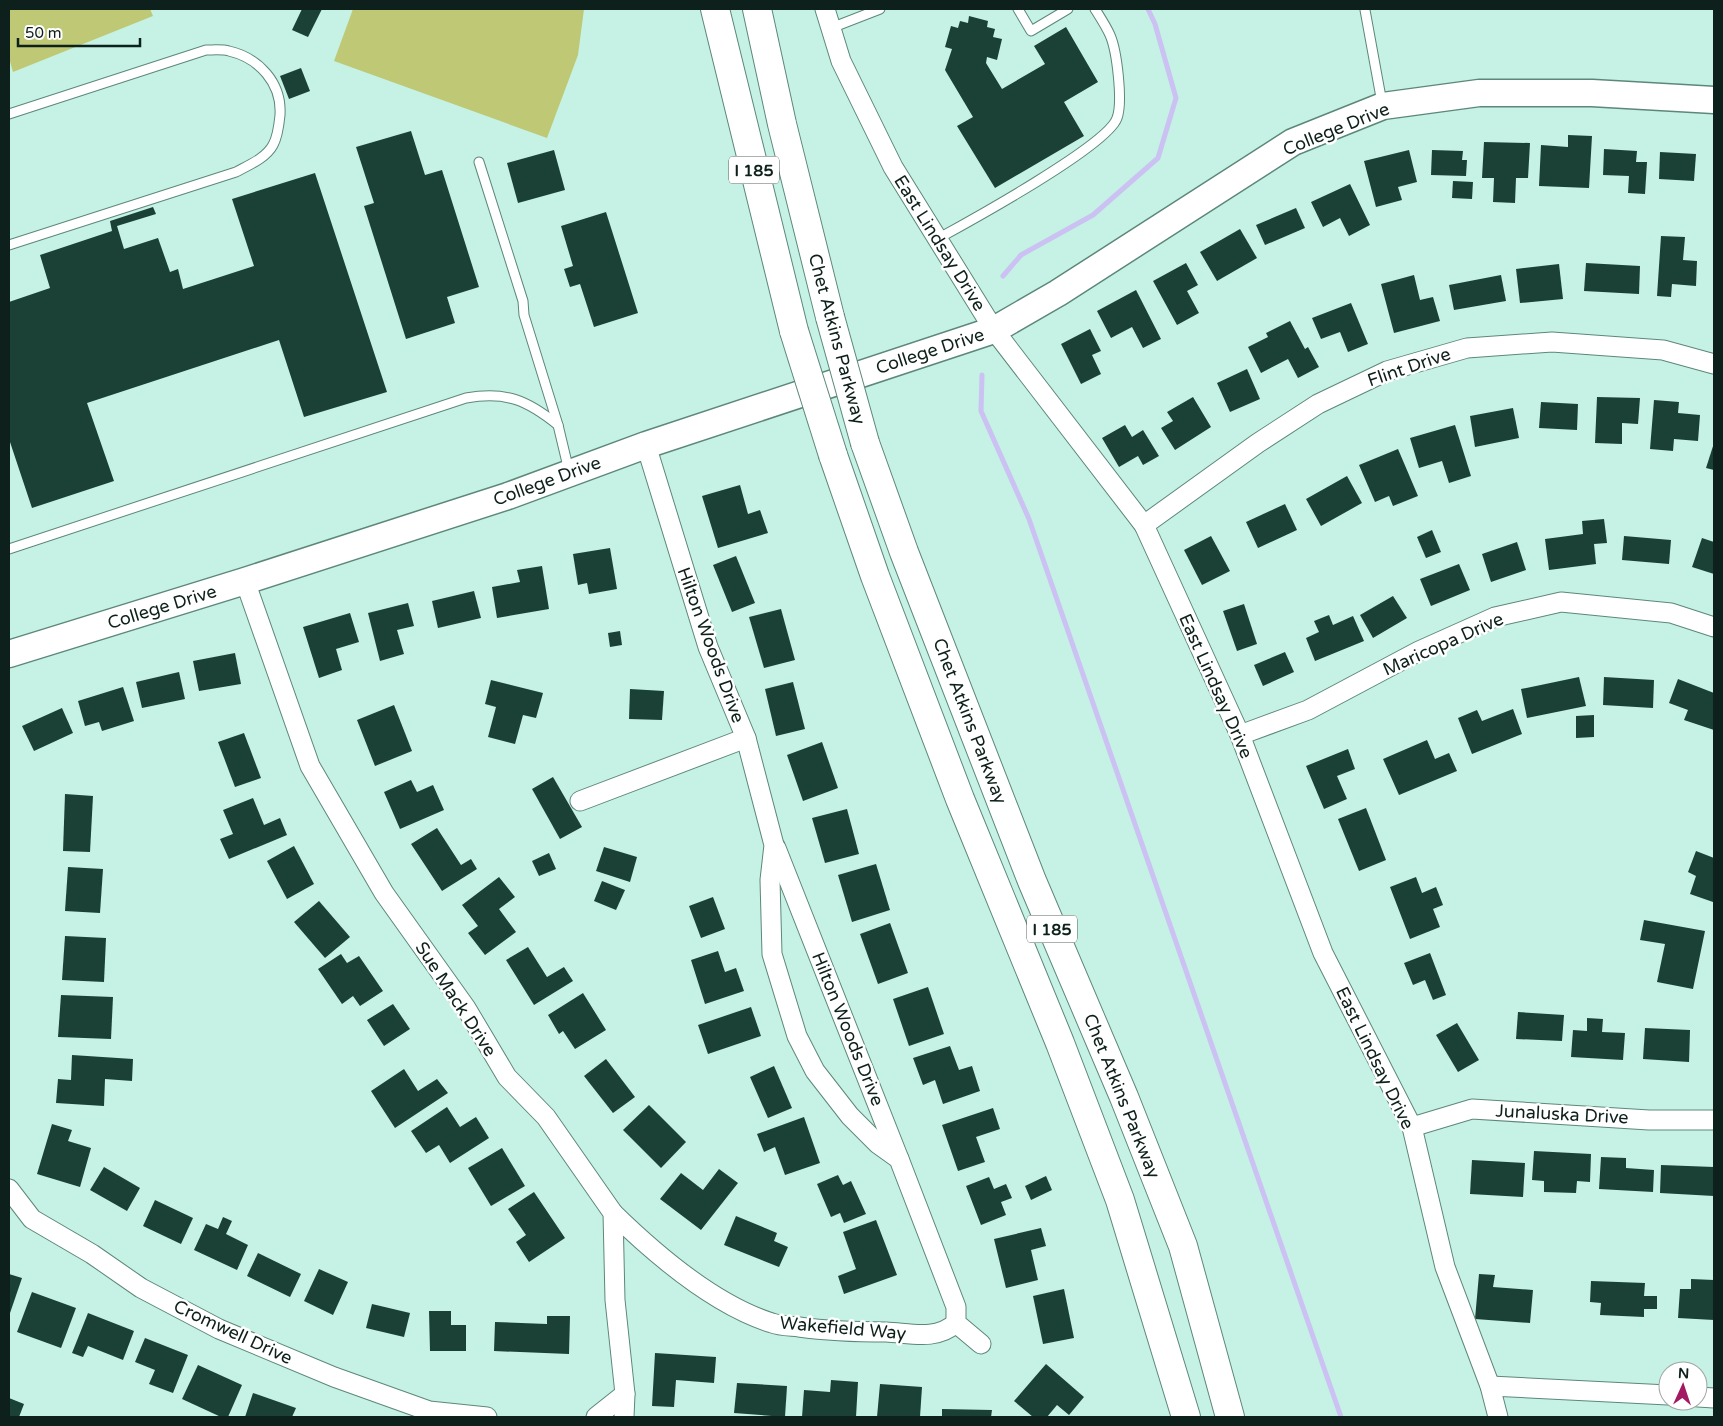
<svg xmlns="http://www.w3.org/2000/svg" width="1723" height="1426" viewBox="0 0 1723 1426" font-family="'Varela Round',sans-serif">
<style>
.green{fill:#bec875}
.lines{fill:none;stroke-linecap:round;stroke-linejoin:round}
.stream{stroke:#cbc1f3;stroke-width:5}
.building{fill:#1b4137}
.lane-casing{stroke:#5d877b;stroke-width:11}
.street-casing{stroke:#5d877b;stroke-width:21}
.secondary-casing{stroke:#5d877b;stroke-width:29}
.highway-casing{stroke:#5d877b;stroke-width:30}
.lane{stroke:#fff;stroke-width:9}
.street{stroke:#fff;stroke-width:19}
.secondary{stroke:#fff;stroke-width:26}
.highway{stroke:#fff;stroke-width:28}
.highway-bridge-casing{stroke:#5d877b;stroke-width:30;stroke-linecap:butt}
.highway-bridge{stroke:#fff;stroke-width:28}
.labels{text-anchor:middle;stroke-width:5;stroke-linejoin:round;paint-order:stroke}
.shield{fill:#fff;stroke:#56635f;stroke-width:1}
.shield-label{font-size:16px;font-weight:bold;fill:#0e201b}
.street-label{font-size:18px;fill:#0e201b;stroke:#fff}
</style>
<rect width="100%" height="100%" fill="#c5f2e4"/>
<!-- green -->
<g class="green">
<path d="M9,9H150L153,16L13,72L9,58Z"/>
<path d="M353,9H584L578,55L547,138L334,61Z"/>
</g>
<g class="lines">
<!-- stream -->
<g class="stream">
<path d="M1003,276L1021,255L1093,215L1158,158L1176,98L1155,24L1148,9"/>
<path d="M982,375L981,411L1029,519L1341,1417"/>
</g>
</g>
<!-- building -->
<g class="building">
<path d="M302,9H322L308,37L292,30Z"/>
<path d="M969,16L988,21L987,27L995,29L993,37L1002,39L997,60L987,57L986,63L1002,89L1045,64L1034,46L1066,27L1098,82L1064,102L1084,136L995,188L957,126L973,117L945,70L952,49L945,47L951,26L958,28L960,21L968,23Z"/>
<path d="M301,68L310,91L289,99L280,76Z"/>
<path d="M411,131L425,175L442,170L479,287L447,297L455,323L406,339L364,206L374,203L356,147Z"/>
<path d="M1568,135L1592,136L1589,188L1539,186L1541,145L1568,147Z"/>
<path d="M1484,142L1530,143L1528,178H1516L1515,203L1493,202L1494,178H1482Z"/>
<path d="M1604,149L1637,151L1636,162H1647L1645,194L1628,193L1629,176L1603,175Z"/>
<path d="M554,150L565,190L518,203L507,163Z"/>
<path d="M1409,150L1417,182L1398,187L1402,200L1376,207L1364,161Z"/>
<path d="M1432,150L1463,151L1462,160H1467L1466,176L1431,175Z"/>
<path d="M1660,152L1696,154L1694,181L1659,179Z"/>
<path d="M315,173L387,392L304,417L279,340L87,403L114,481L32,508L9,439V302L50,288L40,255L112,231L110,221L153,207L156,214L117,226L124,249L158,238L170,272L178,269L183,289L254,266L232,199Z"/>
<path d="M1453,181L1473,182L1472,199L1452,198Z"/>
<path d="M1350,184L1370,225L1349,236L1340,218L1323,227L1311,202Z"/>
<path d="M1296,208L1305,228L1265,245L1256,225Z"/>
<path d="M606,212L638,313L594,327L580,284L570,287L564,269L573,266L561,226Z"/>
<path d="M1240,229L1257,258L1217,281L1200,252Z"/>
<path d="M1661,236L1685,237L1683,260L1697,261L1696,286L1672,284L1671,297L1657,296Z"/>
<path d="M1186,263L1198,285L1187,291L1199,313L1177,325L1153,281Z"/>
<path d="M1586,263L1640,266L1639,294L1584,291Z"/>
<path d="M1559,264L1563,299L1520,303L1516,269Z"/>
<path d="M1414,275L1420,300L1433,297L1440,321L1394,333L1381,284Z"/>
<path d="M1501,275L1506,301L1454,310L1449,285Z"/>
<path d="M1136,290L1161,339L1143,348L1132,327L1111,338L1097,311Z"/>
<path d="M1351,303L1368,344L1348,352L1340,332L1321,339L1312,318Z"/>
<path d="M1290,321L1305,349L1308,347L1319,367L1298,378L1288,359L1261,373L1248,347L1268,337L1266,333Z"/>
<path d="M1090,329L1101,351L1092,355L1101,374L1081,384L1061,344Z"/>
<path d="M1247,369L1260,399L1230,412L1217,383Z"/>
<path d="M1193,397L1211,427L1175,450L1161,428L1173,421L1167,412Z"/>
<path d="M1597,397L1640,398L1638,424L1622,423V444L1595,443Z"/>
<path d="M1654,400L1679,402L1678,413L1700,415L1698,441L1674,439L1673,451L1650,449Z"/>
<path d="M1541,402L1578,404L1577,430L1539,428Z"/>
<path d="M1513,408L1519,438L1475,447L1470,416Z"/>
<path d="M1125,425L1132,437L1143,430L1159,456L1143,465L1138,456L1119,467L1102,438Z"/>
<path d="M1455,425L1471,476L1449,483L1442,461L1419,468L1410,438Z"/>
<path d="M1714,443V470L1706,468Z"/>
<path d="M1398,449L1418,496L1393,506L1389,496L1375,502L1359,465Z"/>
<path d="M1347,476L1362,503L1321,526L1306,499Z"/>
<path d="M740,485L748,514L760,510L768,533L718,548L702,496Z"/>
<path d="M1285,504L1297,530L1258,548L1246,522Z"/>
<path d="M1604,519L1607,543L1594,544L1596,564L1549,570L1545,539L1583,534L1582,521Z"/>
<path d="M1432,530L1441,552L1426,558L1417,537Z"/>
<path d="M1211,536L1230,571L1202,585L1184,550Z"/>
<path d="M1624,536L1671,540L1669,564L1622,560Z"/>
<path d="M1702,538L1714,542V574L1692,567Z"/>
<path d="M1517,542L1526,570L1491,582L1482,554Z"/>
<path d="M610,548L617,589L589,594L587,583L578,585L573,554Z"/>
<path d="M736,556L755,603L732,612L713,565Z"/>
<path d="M1459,564L1470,590L1431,606L1420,579Z"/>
<path d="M542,566L549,609L497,618L492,587L520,582L517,570Z"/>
<path d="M474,591L481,618L438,628L432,601Z"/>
<path d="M1393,596L1407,618L1373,638L1360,615Z"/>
<path d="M408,603L414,626L397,630L404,654L380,661L368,613Z"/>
<path d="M1244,604L1257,644L1237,651L1223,611Z"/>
<path d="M781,609L795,660L764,668L749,617Z"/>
<path d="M350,613L359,642L336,649L342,670L319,678L303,627Z"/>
<path d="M1329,615L1333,625L1353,616L1364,641L1315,661L1306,638L1319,632L1314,621Z"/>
<path d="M620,631L622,645L610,647L608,633Z"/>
<path d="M1285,652L1294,672L1263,686L1254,665Z"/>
<path d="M235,653L241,684L199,691L193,661Z"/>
<path d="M179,672L185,699L142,708L136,682Z"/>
<path d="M1579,677L1586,706L1527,718L1521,689Z"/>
<path d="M1604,677L1654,680L1653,708L1603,705Z"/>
<path d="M1678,679L1714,693V730L1684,720L1688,710L1669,703Z"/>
<path d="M491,680L543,693L536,718L523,715L515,744L488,737L496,707L485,704Z"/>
<path d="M793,682L805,729L776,736L765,689Z"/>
<path d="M123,687L134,721L102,731L99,722L85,726L78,701Z"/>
<path d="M630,689L664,691L662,720L629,719Z"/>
<path d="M394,705L412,751L375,766L357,720Z"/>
<path d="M62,708L73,733L34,751L22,726Z"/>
<path d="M1513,709L1522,734L1472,754L1458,718L1477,710L1482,721Z"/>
<path d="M1594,715V737L1576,738V716Z"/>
<path d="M244,733L261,778L235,787L218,742Z"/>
<path d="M1427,740L1435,759L1449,753L1457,771L1399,795L1383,759Z"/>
<path d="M822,742L838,788L803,801L787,755Z"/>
<path d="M1348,749L1355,769L1337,776L1347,799L1324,809L1306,766Z"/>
<path d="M553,777L582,827L560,839L532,789Z"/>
<path d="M411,780L417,792L433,785L444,810L400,829L384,792Z"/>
<path d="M65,794L93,796L90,852L63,851Z"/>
<path d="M253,798L264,825L280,818L287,835L229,859L220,839L233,834L223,810Z"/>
<path d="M1366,808L1386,860L1359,871L1338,819Z"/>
<path d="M847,809L859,854L825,863L812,818Z"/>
<path d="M437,828L461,865L471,859L477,869L442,891L411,844Z"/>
<path d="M294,846L314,884L287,899L267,861Z"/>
<path d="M604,847L637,857L630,882L596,871Z"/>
<path d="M1696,851L1714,858L1713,902L1690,894L1696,876L1688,872Z"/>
<path d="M549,853L556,869L539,876L532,861Z"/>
<path d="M876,864L890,910L852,922L838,875Z"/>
<path d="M68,867L103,869L100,913L65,911Z"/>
<path d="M499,877L515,897L499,909L516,932L485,955L468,933L478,926L462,905Z"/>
<path d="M1416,877L1422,893L1436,887L1443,905L1433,909L1440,927L1410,939L1390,887Z"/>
<path d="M602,881L625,890L616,910L594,901Z"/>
<path d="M713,897L725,929L701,938L689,906Z"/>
<path d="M319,901L350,937L325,958L294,922Z"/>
<path d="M1644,920L1705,931L1693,989L1657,982L1665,944L1640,940Z"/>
<path d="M890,923L908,973L878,984L860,934Z"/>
<path d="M65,936L106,938L104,982L62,980Z"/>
<path d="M528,947L547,977L564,967L573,981L534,1005L506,960Z"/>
<path d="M718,951L725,972L736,968L744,991L705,1004L691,960Z"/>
<path d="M1430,953L1446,995L1433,1000L1425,980L1413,985L1404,963Z"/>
<path d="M341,954L347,963L359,956L383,991L360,1006L353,996L342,1004L318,969Z"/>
<path d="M928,987L944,1034L909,1046L893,999Z"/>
<path d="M583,993L606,1030L575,1049L563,1031L559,1034L548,1015Z"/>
<path d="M61,995L113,997L111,1039L58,1037Z"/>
<path d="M393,1004L410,1029L384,1046L367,1020Z"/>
<path d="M751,1007L761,1036L708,1054L698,1025Z"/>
<path d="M1518,1012L1564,1015L1562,1041L1516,1039Z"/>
<path d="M1587,1018L1603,1019L1602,1032L1625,1033L1623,1060L1571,1057L1573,1030L1587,1031Z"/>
<path d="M1457,1023L1479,1060L1458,1072L1436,1035Z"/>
<path d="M1645,1028L1690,1030L1689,1062L1643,1059Z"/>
<path d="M950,1046L959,1070L972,1066L980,1091L943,1104L935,1080L923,1085L913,1058Z"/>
<path d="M72,1055L133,1059L132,1081L105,1079L104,1106L56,1103L58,1079L71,1080Z"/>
<path d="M606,1059L635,1097L613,1113L584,1076Z"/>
<path d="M774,1066L792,1108L768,1118L750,1077Z"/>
<path d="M404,1069L418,1091L437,1079L448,1093L395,1128L371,1091Z"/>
<path d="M649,1105L686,1142L661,1168L623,1130Z"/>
<path d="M447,1107L460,1127L476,1117L489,1138L450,1163L439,1145L426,1153L411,1131Z"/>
<path d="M993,1108L1000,1129L976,1137L985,1162L958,1171L942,1125Z"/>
<path d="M804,1117L820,1163L785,1175L775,1147L764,1152L757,1134Z"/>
<path d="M52,1124L72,1130L68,1141L91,1148L80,1187L37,1174Z"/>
<path d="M502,1148L525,1186L491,1206L468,1168Z"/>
<path d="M1534,1151L1591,1154L1590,1182L1577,1181L1576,1193L1544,1192V1181L1532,1180Z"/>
<path d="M1601,1157L1626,1158V1168L1654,1170L1653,1192L1599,1189Z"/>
<path d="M1472,1160L1525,1163L1523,1197L1470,1194Z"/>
<path d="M1661,1165L1714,1167V1196L1660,1193Z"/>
<path d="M104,1167L140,1188L127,1211L90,1190Z"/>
<path d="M719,1169L738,1183L701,1230L660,1199L681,1173L703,1190Z"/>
<path d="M838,1175L843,1185L851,1181L866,1214L844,1223L840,1213L831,1217L817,1184Z"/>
<path d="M1046,1176L1052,1190L1031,1200L1025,1186Z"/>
<path d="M989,1177L994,1189L1006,1184L1012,1198L1001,1202L1006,1215L981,1225L966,1186Z"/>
<path d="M534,1192L565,1238L529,1262L516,1242L526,1235L508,1209Z"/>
<path d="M155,1200L193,1218L181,1244L143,1226Z"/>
<path d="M736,1216L777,1233L774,1241L788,1247L779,1267L724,1245Z"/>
<path d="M223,1217L232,1221L226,1234L248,1245L237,1270L194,1250L206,1224L218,1229Z"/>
<path d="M876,1220L897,1275L844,1294L838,1276L856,1269L843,1232Z"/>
<path d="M1041,1228L1046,1246L1031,1250L1038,1280L1006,1288L994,1239Z"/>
<path d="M258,1253L301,1274L290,1297L247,1276Z"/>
<path d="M319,1269L348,1282L333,1315L304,1301Z"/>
<path d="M9,1274L22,1278L9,1316Z"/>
<path d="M1479,1274L1495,1275L1493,1287L1533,1290L1530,1323L1475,1319Z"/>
<path d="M1691,1279L1714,1280V1320L1678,1318L1680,1289H1691Z"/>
<path d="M1591,1281L1645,1283L1644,1296H1657V1309H1644V1317L1600,1315L1601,1303L1590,1302Z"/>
<path d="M1064,1289L1074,1338L1043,1344L1033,1296Z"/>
<path d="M32,1292L76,1308L61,1348L17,1332Z"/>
<path d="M372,1304L410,1313L404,1337L366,1328Z"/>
<path d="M429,1311H451V1325H466V1351H430Z"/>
<path d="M88,1313L134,1331L123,1360L88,1346L83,1357L72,1353Z"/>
<path d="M547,1316H570L569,1354L494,1351L495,1322L547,1324Z"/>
<path d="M145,1338L188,1355L173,1393L149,1384L155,1370L135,1362Z"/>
<path d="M655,1353L716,1357L714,1383L676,1380L674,1407L652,1406Z"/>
<path d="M1046,1364L1084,1397L1069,1415L1057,1405L1047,1417H1033L1014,1401Z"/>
<path d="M198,1365L242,1385L228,1417H221L182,1399Z"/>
<path d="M831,1380L858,1382L856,1417H802L804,1390L830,1392Z"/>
<path d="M737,1383L787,1386L785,1417L734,1413Z"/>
<path d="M880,1384L922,1387L920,1417H877Z"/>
<path d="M253,1393L296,1408L292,1417H245Z"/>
<path d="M9,1398L24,1404L19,1417H9Z"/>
<path d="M942,1409L992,1410L991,1417H942Z"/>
</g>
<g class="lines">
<defs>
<g id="lane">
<path d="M1018,9L1031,31L1068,9"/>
<path d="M1365,10L1382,103"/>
<path d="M831,28L880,9"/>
<path d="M9,114L206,50C213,50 222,49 229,51C259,58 282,83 280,115C279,125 278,136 273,145C266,158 249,165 236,172L9,245"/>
<path d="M479,162L523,301L524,315L558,425L569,471"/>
<path d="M939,238C970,221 1108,145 1117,118C1123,102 1117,51 1110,35C1106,26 1100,17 1095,9"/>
<path d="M9,549L466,398C506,391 527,400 558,425"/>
</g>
<g id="street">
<path d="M825,9L841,61L893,167L994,330L1144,525L1240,735L1323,953L1412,1127L1445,1267L1490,1386L1498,1417"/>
<path d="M646,445L708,647L746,738L774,845L770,880L772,954L797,1036L815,1071L850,1116L878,1144L899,1159L956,1307V1323L981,1344"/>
<path d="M1144,525L1258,443L1318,404L1387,371L1467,348L1552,342L1663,350L1714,364"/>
<path d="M245,581L310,766L384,893L466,1008L507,1077L546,1117L613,1213L615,1300L625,1394L624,1417"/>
<path d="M1240,735L1308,710L1419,651L1495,617L1561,602L1671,613L1714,627"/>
<path d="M580,801L746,738"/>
<path d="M776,848L899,1159"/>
<path d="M1412,1127L1472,1109L1649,1120H1714"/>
<path d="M9,1189L32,1219L92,1254L141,1288L219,1329L334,1377L429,1411L487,1417"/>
<path d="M613,1213C656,1255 714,1305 772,1323C780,1326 790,1326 799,1327C828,1331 857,1332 886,1332C910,1333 936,1341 956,1323"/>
<path d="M1490,1386L1668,1395"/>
<path d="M1698,1397L1714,1398"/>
<path d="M596,1417L625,1394"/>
</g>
<path id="secondary" d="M9,654L245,581L508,496L646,445L994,330L1058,293L1293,142L1383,106L1479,93H1592L1714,100"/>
<g id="highway">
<path d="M715,9L794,331"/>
<path d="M757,9L782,124L830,317"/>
<path d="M865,443L904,552L1032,881L1124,1097L1183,1246L1230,1417"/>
<path d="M833,455L875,576L960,799L1060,1043L1120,1200L1186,1417"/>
</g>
</defs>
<!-- lane casing -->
<use href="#lane" class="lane-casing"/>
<!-- street casing -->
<use href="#street" class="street-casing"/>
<!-- secondary casing -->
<use href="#secondary" class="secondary-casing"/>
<!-- highway casing -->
<use href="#highway" class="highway-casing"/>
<!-- lane -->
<use href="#lane" class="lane"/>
<!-- street -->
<use href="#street" class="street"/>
<!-- secondary -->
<use href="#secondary" class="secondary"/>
<!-- highway -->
<use href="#highway" class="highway"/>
<defs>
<g id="highway-bridge">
<path d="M830,317L865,443"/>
<path d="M794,331L833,455"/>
</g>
</defs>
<!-- highway-bridge casing -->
<use href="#highway-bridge" class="highway-bridge-casing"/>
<!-- highway-bridge -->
<use href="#highway-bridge" class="highway-bridge"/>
</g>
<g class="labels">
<!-- shield labels -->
<g class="shield">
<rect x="729" y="156.5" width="50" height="27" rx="4"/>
<rect x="1027" y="915.5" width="50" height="27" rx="4"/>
</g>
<g class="shield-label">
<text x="754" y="176">I 185</text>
<text x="1052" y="935">I 185</text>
</g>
<!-- street labels -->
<g class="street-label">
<text transform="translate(1336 129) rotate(-22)" y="6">College Drive</text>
<text transform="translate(940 243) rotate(58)" y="6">East Lindsay Drive</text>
<text transform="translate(837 339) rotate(75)" y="6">Chet Atkins Parkway</text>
<text transform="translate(930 351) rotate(-18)" y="6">College Drive</text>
<text transform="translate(1409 367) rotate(-19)" y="6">Flint Drive</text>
<text transform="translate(547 481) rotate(-20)" y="6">College Drive</text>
<text transform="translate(162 607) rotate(-17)" y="6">College Drive</text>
<text transform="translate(1443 644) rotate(-24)" y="6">Maricopa Drive</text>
<text transform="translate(711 645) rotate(70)" y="6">Hilton Woods Drive</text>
<text transform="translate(1216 686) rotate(66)" y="6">East Lindsay Drive</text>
<text transform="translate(970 721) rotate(69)" y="6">Chet Atkins Parkway</text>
<text transform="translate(456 999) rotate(57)" y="6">Sue Mack Drive</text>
<text transform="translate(848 1029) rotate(68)" y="6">Hilton Woods Drive</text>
<text transform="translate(1375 1058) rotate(64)" y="6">East Lindsay Drive</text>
<text transform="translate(1122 1096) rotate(68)" y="6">Chet Atkins Parkway</text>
<text transform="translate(1562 1114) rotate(3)" y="6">Junaluska Drive</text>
<text transform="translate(843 1328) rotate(5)" y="6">Wakefield Way</text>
<text transform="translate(233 1332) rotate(25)" y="6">Cromwell Drive</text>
</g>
</g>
<!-- border -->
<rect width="1723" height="1426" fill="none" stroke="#0e201b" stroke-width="20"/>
<!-- north arrow -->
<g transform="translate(1683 1386) rotate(3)"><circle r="24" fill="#ffffff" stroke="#9fa6a4"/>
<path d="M0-4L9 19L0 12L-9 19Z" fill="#a21862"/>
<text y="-8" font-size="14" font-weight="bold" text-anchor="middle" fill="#0e201b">N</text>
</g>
<!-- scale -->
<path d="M18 38v8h122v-8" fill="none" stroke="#0e201b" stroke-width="2.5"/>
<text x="25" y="38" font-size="15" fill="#0e201b" stroke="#ffffff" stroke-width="4" paint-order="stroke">50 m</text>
</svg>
